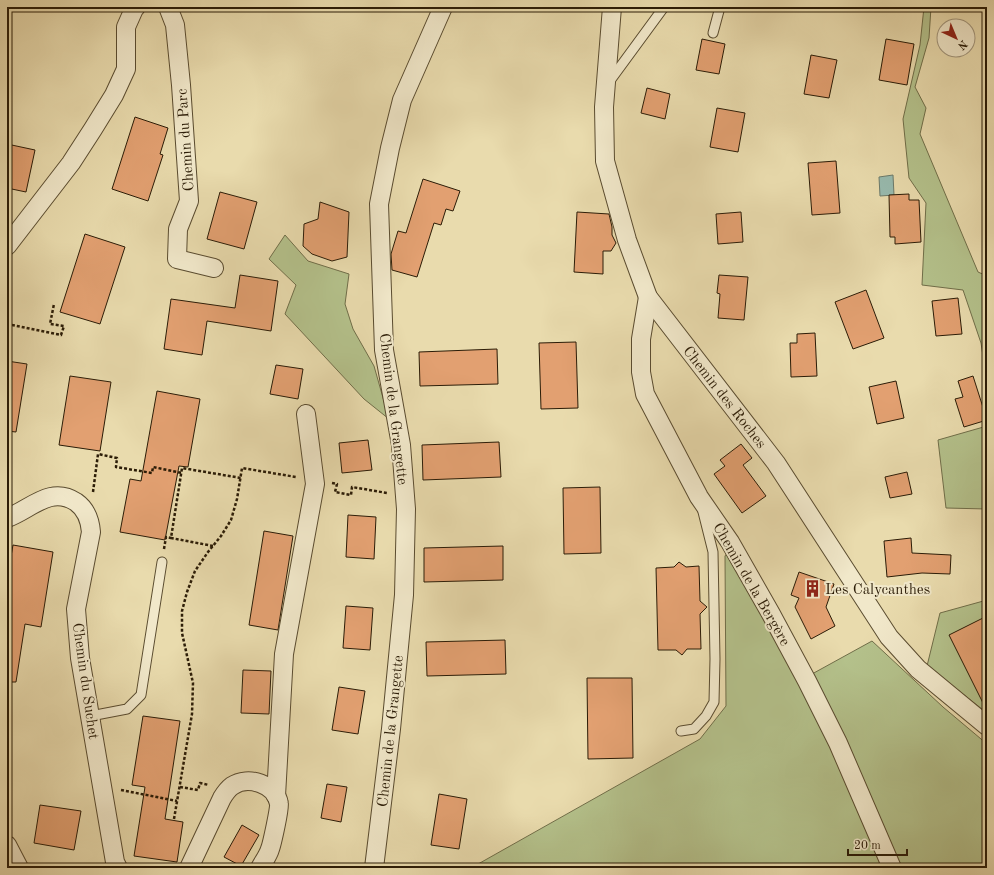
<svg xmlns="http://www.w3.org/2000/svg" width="994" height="875" viewBox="0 0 994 875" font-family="'Old Standard TT',serif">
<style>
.green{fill:#b4c18b;stroke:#706e49}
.water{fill:#98bbaf;stroke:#6c7b6c}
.building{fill:#e2a071;stroke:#2b1c07}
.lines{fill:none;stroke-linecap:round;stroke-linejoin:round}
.service-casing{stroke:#5a4c30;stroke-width:11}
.minor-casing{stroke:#5a4c30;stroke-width:20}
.path{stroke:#2b1c07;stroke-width:2.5;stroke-dasharray:3 2;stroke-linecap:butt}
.service{stroke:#f1e8ca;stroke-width:9}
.minor{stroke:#f1e8ca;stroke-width:18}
.labels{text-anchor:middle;stroke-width:4;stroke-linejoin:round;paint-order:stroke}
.street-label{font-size:15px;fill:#2b1c07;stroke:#f1e8ca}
.poi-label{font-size:15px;fill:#2b1c07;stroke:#f1e8ca;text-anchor:start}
</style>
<rect width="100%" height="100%" fill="#e9dbad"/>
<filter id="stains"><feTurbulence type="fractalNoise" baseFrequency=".005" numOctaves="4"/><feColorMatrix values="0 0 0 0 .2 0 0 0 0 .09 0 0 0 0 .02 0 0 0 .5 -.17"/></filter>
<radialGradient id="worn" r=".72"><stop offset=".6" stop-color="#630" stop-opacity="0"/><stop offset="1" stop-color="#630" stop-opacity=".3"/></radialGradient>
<!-- green -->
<g class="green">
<path d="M924,7H931L929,38L915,87L926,108L920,134L978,272L987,276V382L981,343L963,290L922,285L926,203L909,178L903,119L920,45Z"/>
<path d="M285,235L308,261L349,274L345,304L353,329L374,366L389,419L364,399L285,314L296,285L269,259Z"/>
<path d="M987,426V509L946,508L938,440Z"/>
<path d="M734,543L812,674L872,641L943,707L987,744V868H471L700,739L726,706L725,556Z"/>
<path d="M987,600V713L927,666L940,613Z"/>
</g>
<!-- water -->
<path class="water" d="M893,175L894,195L880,196L879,177Z"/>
<!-- building -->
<g class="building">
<path d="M702,39L725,44L719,74L696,70Z"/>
<path d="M886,39L914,44L907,85L879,80Z"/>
<path d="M811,55L837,60L829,98L804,94Z"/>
<path d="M647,88L670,94L665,119L641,113Z"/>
<path d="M717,108L745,113L738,152L710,147Z"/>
<path d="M135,117L168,128L160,154L163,155L148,201L112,189Z"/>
<path d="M7,144L35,150L26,192L7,188Z"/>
<path d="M836,161L840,213L812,215L808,163Z"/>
<path d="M423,179L460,191L453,211L446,209L441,225L434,223L417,277L392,270L391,254L398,231L406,233Z"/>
<path d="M220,192L257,202L244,249L207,239Z"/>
<path d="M909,194V200H919L921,242L895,244V237H890L889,195Z"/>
<path d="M320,202L349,212L347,257L332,261L312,254L303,246L304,224L318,219Z"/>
<path d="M577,212L609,214L612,227V235L616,243L611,251H603V274L574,272Z"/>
<path d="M741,212L743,242L718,244L716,214Z"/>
<path d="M85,234L125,247L100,324L60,312Z"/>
<path d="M240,275L278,281L271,331L207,321L202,355L164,349L171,299L235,308Z"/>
<path d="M719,275L748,277L744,320L718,318L720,294L717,293Z"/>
<path d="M866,290L884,338L853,349L835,302Z"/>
<path d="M958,298L962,334L936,336L932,301Z"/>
<path d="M815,333L817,376L791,377L790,343H797V334Z"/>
<path d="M576,342L578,408L541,409L539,343Z"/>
<path d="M497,349L498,384L420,386L419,352Z"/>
<path d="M7,361L27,364L16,432L7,431Z"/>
<path d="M276,365L303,369L298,399L270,394Z"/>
<path d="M70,376L111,382L100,451L59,445Z"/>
<path d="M973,376L987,420L964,427L955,399L963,397L958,381Z"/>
<path d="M896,381L904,418L877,424L869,387Z"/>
<path d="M157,391L200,399L188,467L179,466L165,540L120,532L130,479L141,481Z"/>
<path d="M368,440L372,470L342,473L339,443Z"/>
<path d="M499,442L501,477L423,480L422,445Z"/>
<path d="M741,444L752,458L743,465L766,496L742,513L714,474L725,466L720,460Z"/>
<path d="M907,472L912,494L890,498L885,477Z"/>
<path d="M600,487L601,553L564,554L563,488Z"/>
<path d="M348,515L376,517L374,559L346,557Z"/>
<path d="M264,531L293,536L278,630L249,625Z"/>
<path d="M911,538L912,553L951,555L950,574L922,573L887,577L884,541Z"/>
<path d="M13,545L53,552L41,627L25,624L16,682H7V579Z"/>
<path d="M503,546V580L424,582V548Z"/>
<path d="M679,562L686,567L699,566L700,601L707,607L700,614L701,649H687L682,655L676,650H658L656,568L674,567Z"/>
<path d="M799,572L834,584L826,607L835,626L811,639L795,607L799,598L791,595Z"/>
<path d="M346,606L373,608L370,650L343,648Z"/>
<path d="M987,616V711L949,635Z"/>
<path d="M505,640L506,674L427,676L426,642Z"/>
<path d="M243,670L271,671L269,714L241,713Z"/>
<path d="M587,678H632L633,758L588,759Z"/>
<path d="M339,687L365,691L358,734L332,730Z"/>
<path d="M143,716L180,721L165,819L183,822L177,862L134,856L145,787L132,785Z"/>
<path d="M327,784L347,787L341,822L321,818Z"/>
<path d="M439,794L467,799L459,849L431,845Z"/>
<path d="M40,805L81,811L74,850L34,843Z"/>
<path d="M242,825L259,835L241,866L224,857Z"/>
</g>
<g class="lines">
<defs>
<g id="service">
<path d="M713,33L720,7"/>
<path d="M609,82L664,7"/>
<path d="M90,716L101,714L127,709L141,695L162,562"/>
<path d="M681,731L694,729L706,716L714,702L715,659L713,552L703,512"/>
</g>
<g id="minor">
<path d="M168,7L175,25L181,85L189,201L178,229L177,259L214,268"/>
<path d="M612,7L604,107L605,161L627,240L648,297L776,463L889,637L918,669L987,726"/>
<path d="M7,246L71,163L93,129L114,95L126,69V27L134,9L136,7"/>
<path d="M648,297L641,339V372L645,394L699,497L730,542L771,614L807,681L838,743L892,868"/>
<path d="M7,518C30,510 50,485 76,502C86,509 90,520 91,532L76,609L80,658L115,862L118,868"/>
<path d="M276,796L284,654L315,484L306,414"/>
<path d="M7,845L19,868"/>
<path d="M189,868L222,798C225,793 228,789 232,786C248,775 276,784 279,804C280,807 272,844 270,849C268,856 263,862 260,868"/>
<path d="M374,868L391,729L404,595L406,509L401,445L384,350L379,204L390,148L402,100L443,7"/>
</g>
</defs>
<!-- service casing -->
<use href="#service" class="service-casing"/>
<!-- minor casing -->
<use href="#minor" class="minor-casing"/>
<!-- path -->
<g class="path">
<path d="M7,324L61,335L64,326L50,324L54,304"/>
<path d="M332,483L337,484L335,492L351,495L352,487L387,493"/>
<path d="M93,492L98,454L117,458L116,467L152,473L153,467L182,473"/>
<path d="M213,546L171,538L182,468L241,478"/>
<path d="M164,549L166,537L171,538"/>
<path d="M180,787L198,790L200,783L209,785"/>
<path d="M121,790L177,801"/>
<path d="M174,819L192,714L193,683L182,633V611L187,592L195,571L208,552L221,536L231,520L237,499L242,468L296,477"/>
</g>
<!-- service -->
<use href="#service" class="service"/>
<!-- minor -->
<use href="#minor" class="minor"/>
</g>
<!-- icons -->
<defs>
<symbol id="building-bare" viewBox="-9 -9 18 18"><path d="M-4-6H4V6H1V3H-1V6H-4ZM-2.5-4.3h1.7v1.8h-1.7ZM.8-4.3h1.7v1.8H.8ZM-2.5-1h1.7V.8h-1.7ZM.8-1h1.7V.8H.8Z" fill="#8f2418" stroke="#f1e8ca" stroke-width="2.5" paint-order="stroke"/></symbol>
</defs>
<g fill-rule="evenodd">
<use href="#building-bare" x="800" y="576" width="25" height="25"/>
</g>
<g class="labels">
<!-- street labels -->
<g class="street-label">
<text transform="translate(185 140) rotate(-94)" y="5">Chemin du Parc</text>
<text transform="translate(725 397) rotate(52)" y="5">Chemin des Roches</text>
<text transform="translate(394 409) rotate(83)" y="5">Chemin de la Grangette</text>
<text transform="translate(752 584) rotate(60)" y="5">Chemin de la Bergère</text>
<text transform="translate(86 681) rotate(82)" y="5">Chemin du Suchet</text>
<text transform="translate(390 731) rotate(-84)" y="5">Chemin de la Grangette</text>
</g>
<!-- poi labels -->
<g class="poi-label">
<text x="825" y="594">Les Calycanthes</text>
</g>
</g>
<!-- margin -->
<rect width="994" height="875" fill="none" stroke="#e9dbad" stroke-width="24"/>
<rect x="8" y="8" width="978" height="859" fill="none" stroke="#2b1c07" stroke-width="2"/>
<rect x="12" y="12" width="970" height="851" fill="none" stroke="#2b1c07"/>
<!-- north arrow -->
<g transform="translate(956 38) rotate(136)"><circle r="19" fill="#f1e8ca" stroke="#a2967c"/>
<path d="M0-3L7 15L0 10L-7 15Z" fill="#8f2418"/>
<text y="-6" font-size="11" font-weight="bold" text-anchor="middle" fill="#2b1c07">N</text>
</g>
<!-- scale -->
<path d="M848 849v6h59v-6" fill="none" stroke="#2b1c07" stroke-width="2"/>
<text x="854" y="849" font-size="12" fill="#2b1c07" stroke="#f1e8ca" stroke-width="3" paint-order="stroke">20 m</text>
<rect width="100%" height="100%" filter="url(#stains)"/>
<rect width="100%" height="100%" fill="url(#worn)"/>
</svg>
